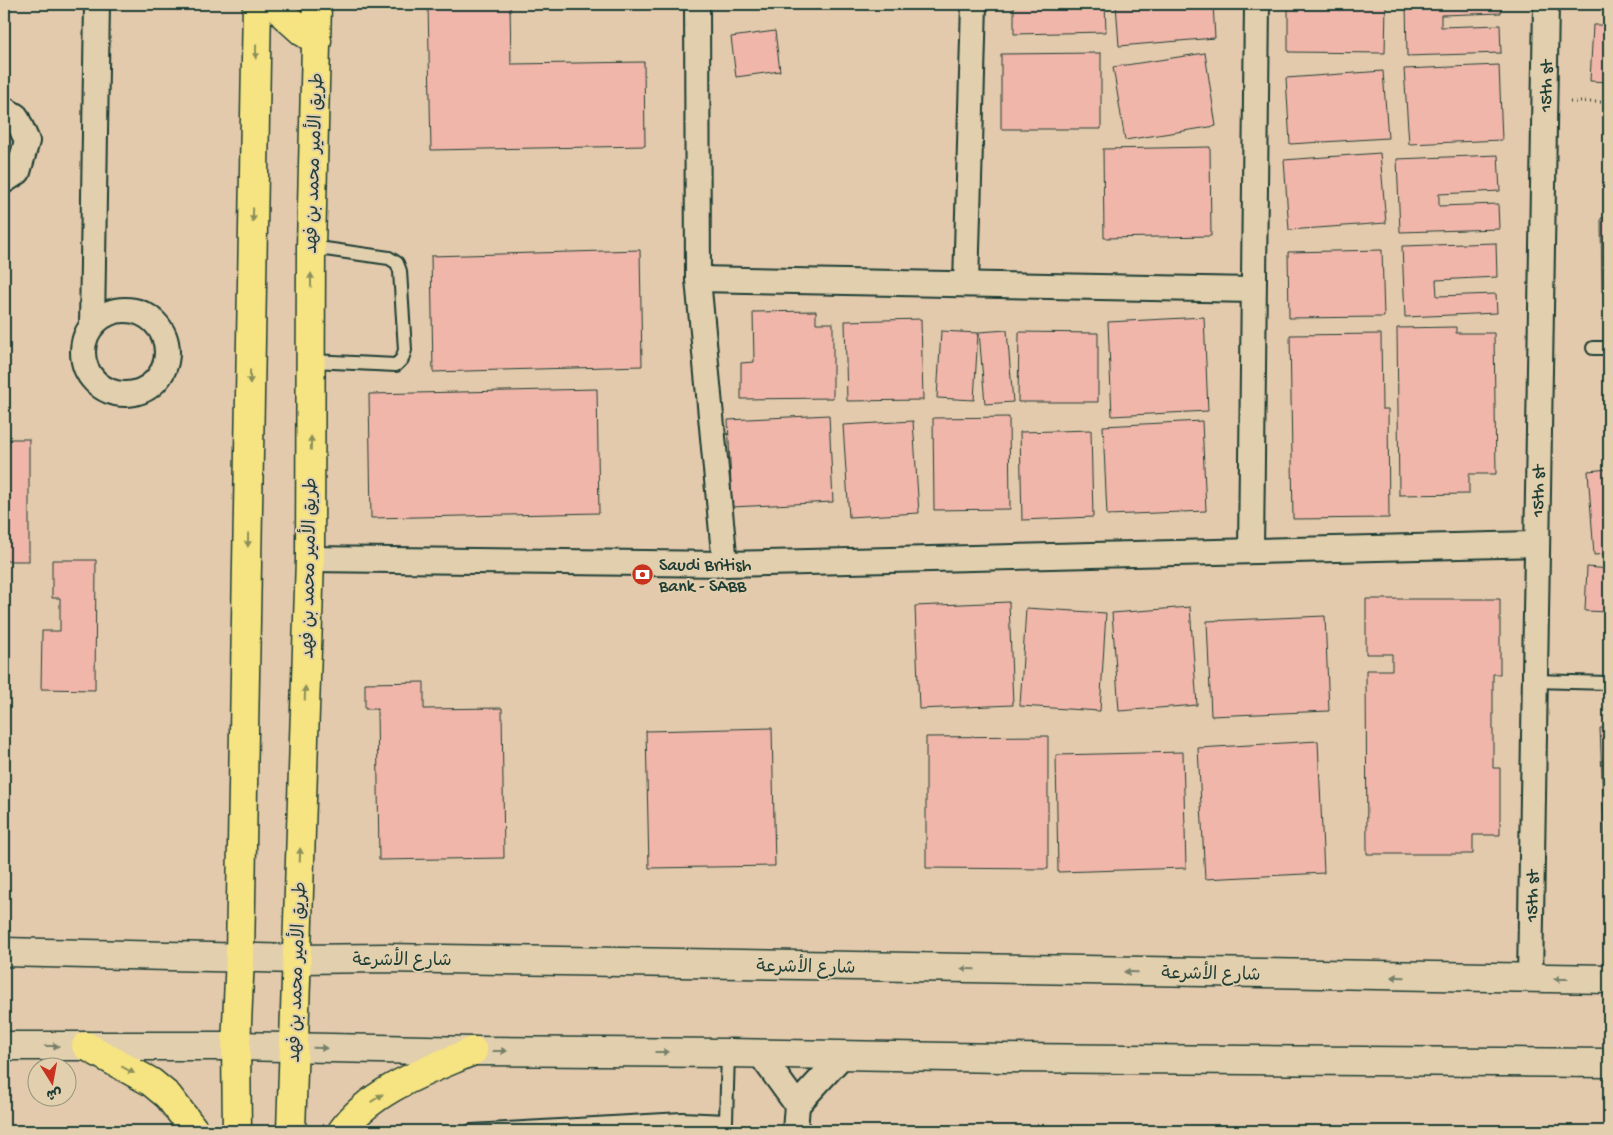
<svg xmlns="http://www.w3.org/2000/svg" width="1613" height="1135" viewBox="0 0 1613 1135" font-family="'Gochi Hand','Playpen Sans Arabic',sans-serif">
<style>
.building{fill:#f0b6a9;stroke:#1f3d34}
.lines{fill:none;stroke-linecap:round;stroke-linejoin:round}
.lane-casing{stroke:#1f3d34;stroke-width:16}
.street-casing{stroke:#1f3d34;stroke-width:28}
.secondary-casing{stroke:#1f3d34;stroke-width:31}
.highway-casing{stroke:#1f3d34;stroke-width:31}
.path{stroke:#1f3d34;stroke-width:3;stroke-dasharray:1 4;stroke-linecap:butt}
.lane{stroke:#e1cfad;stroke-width:12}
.street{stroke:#e1cfad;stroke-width:24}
.secondary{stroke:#e1cfad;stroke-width:28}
.highway{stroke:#f6e381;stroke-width:28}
.oneway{fill:#8a905a}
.oneway2{fill:#767f6a}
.labels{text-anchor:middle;stroke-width:4;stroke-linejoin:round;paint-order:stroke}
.street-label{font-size:18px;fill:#1f3d34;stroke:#e1cfad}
.poi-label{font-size:18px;fill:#1f3d34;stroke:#e1cfad;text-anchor:start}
</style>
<rect width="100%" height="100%" fill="#e4caac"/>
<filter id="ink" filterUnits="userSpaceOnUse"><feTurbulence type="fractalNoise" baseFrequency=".02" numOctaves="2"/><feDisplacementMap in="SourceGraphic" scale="10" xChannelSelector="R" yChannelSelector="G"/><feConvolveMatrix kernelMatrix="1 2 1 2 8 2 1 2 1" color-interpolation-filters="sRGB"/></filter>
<g filter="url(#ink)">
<!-- building -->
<g class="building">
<path d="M428,4H510L511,64L644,62L645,146L431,150Z"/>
<path d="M1014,4H1105L1106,32L1014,34Z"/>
<path d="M1116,4H1213L1215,38L1119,46Z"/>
<path d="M1288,4H1386L1385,53L1288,52Z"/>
<path d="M1406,4H1501V13L1441,15V27L1500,25L1501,53L1407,56Z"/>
<path d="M1593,25H1609V82L1590,81Z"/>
<path d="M775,31L780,71L736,77L731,37Z"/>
<path d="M1101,53V129H1001V54Z"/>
<path d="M1205,53L1216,126L1125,140L1113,67Z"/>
<path d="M1499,65L1502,140L1409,144L1404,69Z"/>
<path d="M1383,71L1388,138L1290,144L1286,78Z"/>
<path d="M1210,147L1211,236L1104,238L1103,149Z"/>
<path d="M1380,153L1386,223L1289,230L1284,160Z"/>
<path d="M1498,155L1500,191L1439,194V206L1498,204L1499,229L1400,232L1397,159Z"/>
<path d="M1601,218H1609V292H1602Z"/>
<path d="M1496,243L1497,277L1436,280L1437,296L1496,294L1497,313L1405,317L1402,246Z"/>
<path d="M640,250L642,366L433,372L431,256Z"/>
<path d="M1382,250L1384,317L1289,318L1288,252Z"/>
<path d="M816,311V323H833V398L741,399V363L754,362L753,312Z"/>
<path d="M1204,317L1208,411L1112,416L1108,322Z"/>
<path d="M921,319L923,400L847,401L845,321Z"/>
<path d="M1456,327V333H1494L1496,474H1469V494L1399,495L1397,328Z"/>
<path d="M1007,330L1013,402L985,404L979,332Z"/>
<path d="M941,331L978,333L974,400L937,398Z"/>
<path d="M1019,332L1098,333V402H1018Z"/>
<path d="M1381,334L1382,409H1388L1389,518L1293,519L1290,335Z"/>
<path d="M597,389L599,513L371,518L369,394Z"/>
<path d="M829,415L833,502L732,507L728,420Z"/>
<path d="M1009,417L1010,509L934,510L933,418Z"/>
<path d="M913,421L919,513L849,517L843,425Z"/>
<path d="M1202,421L1206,511L1107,515L1103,426Z"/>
<path d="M1091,430L1093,517L1022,520L1020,432Z"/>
<rect x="4" y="439" width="25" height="122"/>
<path d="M1609,469V554L1594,555L1588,471Z"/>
<path d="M52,560H96L95,690L41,689L42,631H60V598H52Z"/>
<path d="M1587,567L1609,569V612L1585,611Z"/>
<path d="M1366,599H1500V674H1493V768H1500V835H1473V854H1367L1366,670H1392V654H1366Z"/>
<path d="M1009,602L1013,705L919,709L915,606Z"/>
<path d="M1190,607L1197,705L1119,711L1112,613Z"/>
<path d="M1026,608L1106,613L1100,711L1020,706Z"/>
<path d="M1325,616L1329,711L1211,716L1207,621Z"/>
<path d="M424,682V709L502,708L504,858L379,860L377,709H365V683Z"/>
<path d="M772,728L775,866L649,868L646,731Z"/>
<path d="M1600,728H1609V876H1606Z"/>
<path d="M1048,736V869L926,868V737Z"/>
<path d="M1318,741L1324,873L1205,879L1198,748Z"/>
<path d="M1183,752L1186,868L1058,872L1056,755Z"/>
</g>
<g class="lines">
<defs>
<g id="lane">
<path d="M311,247L389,258L397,263L400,271L405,350L402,359L396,365L312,361"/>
<path d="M1593,348H1609"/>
<path d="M1534,681L1609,683"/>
<path d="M471,1131L682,1119L726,1121L728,1053"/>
</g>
<g id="street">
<path d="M697,4L698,279L725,564"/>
<path d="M4,109L16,116L27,141L18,172L4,181"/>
<path d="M698,279L1253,290"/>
<path d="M966,284L974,4"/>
<circle cx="125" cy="352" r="42"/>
<path d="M92,326L97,4"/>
<path d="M1251,551L1257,4"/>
<path d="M310,559L725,564L1537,544"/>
<path d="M1530,979L1546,4"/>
<path d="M760,1054L797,1105L842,1056"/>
<path d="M795,1131L797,1105"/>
</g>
<g id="secondary">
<path d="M4,952L297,959L385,958L1609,979"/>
<path d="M4,1046H236L473,1051L728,1053L1003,1058L1609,1063"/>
</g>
<g id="highway">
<path d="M279,4L284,15L303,32L317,41"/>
<path d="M86,1046L151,1082L168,1096L195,1131"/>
<path d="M237,1131L236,1046L240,956L257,4"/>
<path d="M291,1131L310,559L311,247L317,4"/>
<path d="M342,1131C372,1089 427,1071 473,1051"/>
</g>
</defs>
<!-- lane casing -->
<use href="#lane" class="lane-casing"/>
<!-- street casing -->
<use href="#street" class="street-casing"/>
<!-- secondary casing -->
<use href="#secondary" class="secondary-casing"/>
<!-- highway casing -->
<use href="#highway" class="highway-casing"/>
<!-- path -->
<path class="path" d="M1570,102H1609"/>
<!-- lane -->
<use href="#lane" class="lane"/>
<!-- street -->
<use href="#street" class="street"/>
<!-- secondary -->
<use href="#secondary" class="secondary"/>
<!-- highway -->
<use href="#highway" class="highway"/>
</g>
<!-- one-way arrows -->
<defs><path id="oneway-solid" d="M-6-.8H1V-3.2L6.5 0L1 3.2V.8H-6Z" transform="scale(1.25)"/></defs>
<g class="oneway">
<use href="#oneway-solid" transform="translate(256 52) rotate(91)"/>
<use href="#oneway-solid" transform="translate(253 215) rotate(91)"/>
<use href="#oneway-solid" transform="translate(311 280) rotate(-90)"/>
<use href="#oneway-solid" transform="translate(250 377) rotate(91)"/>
<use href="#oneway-solid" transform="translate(311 443) rotate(-89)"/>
<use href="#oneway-solid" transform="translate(248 540) rotate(91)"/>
<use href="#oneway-solid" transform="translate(305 693) rotate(-88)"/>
<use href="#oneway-solid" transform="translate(300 855) rotate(-88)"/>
<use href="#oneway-solid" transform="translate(128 1070) rotate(28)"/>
<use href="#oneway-solid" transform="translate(377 1098) rotate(-33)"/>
</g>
<g class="oneway2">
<use href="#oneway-solid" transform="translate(968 969) rotate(-179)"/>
<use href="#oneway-solid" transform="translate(1131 972) rotate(-179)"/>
<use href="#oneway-solid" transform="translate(1398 977) rotate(-179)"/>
<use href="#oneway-solid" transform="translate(1561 979) rotate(-180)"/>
<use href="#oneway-solid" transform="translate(52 1046)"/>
<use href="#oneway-solid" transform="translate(320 1048) rotate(1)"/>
<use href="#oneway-solid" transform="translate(500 1051)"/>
<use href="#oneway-solid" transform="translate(662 1052)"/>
</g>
</g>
<!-- icons -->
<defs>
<symbol id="bank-disc" viewBox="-11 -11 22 22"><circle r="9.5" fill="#c8321e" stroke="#e1cfad"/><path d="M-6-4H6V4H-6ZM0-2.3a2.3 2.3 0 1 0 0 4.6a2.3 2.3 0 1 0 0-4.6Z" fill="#fff"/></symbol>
</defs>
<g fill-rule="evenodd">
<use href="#bank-disc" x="630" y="562" width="25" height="25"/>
</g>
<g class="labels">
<!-- street labels -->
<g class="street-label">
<text transform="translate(1545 86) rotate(-89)" y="6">15th st</text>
<text transform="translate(313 163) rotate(-88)" y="6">طريق الأمير محمد بن فهد</text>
<text transform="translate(1537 491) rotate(-89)" y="6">15th st</text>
<text transform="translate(308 568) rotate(-89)" y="6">طريق الأمير محمد بن فهد</text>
<text transform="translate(1531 896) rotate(-89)" y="6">15th st</text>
<text x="402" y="965">شارع الأشرعة</text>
<text transform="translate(806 966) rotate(1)" y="6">شارع الأشرعة</text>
<text transform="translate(296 972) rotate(-88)" y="6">طريق الأمير محمد بن فهد</text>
<text transform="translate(1211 973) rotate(1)" y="6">شارع الأشرعة</text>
</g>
<!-- poi labels -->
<g class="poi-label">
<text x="659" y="570">Saudi British<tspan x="659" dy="21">Bank - SABB</tspan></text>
</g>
</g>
<!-- margin -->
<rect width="1613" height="1135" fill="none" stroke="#e1cfad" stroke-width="20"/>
<rect x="10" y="10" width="1593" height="1115" fill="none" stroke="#1f3d34" stroke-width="2" filter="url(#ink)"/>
<!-- north arrow -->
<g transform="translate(52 1082) rotate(169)"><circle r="24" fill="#e1cfad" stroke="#93957d"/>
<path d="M0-4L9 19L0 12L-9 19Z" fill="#c8321e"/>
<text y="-8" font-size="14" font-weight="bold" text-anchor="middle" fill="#1f3d34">ش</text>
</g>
</svg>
